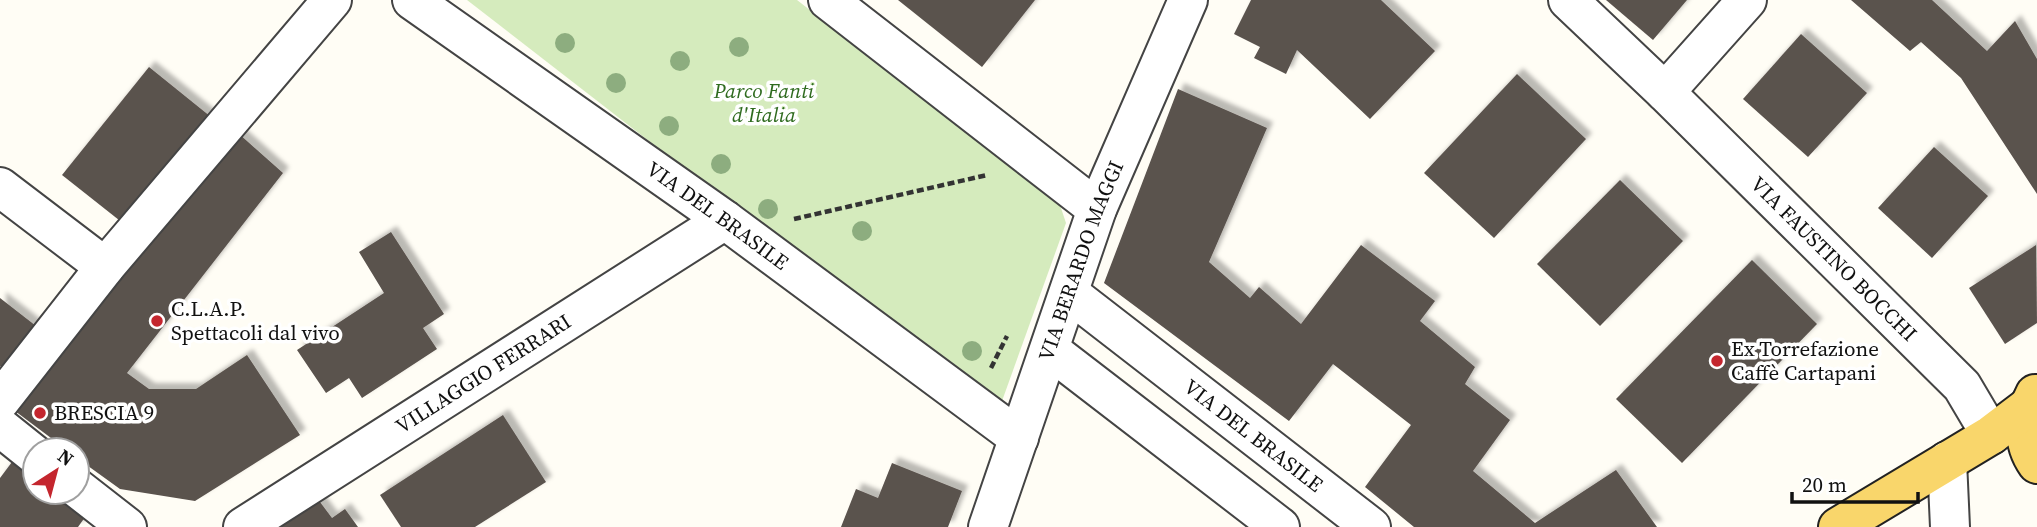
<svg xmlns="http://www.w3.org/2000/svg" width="2037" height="527" viewBox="0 0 2037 527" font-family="'Source Serif 4',serif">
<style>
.green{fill:#d5ebbd}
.building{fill:#5a524d;filter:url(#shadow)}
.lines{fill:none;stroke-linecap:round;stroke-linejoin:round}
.minor-casing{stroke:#444;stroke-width:42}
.major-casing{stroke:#222;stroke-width:42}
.path{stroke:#333;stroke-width:4.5;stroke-dasharray:7 3.5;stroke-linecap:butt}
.minor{stroke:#fff;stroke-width:38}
.major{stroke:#f9d66b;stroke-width:38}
.tree{fill:#8dad7f}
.poi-dot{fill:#c4262e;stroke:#fff;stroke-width:2.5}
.labels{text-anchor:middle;stroke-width:7;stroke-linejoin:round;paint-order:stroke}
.park-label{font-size:21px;font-style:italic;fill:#2f6b1f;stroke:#fff}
.street-label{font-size:21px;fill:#111;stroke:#fff}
.poi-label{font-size:21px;fill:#111;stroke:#fff;text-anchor:start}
</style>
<defs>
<filter id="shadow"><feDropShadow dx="6" dy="-6" stdDeviation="2" flood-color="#0004"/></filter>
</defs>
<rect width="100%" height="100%" fill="#fffdf5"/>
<!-- green -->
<path class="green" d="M467,0H797L1060,205L1066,223L1002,401L988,404Z"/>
<!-- building -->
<g class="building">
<path d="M898,0H1035L982,67Z"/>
<path d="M1251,0H1381L1435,51L1370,119L1297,50L1286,74L1254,58L1260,47L1234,34Z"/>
<path d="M1606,0H1687L1653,40Z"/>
<path d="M1851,0H1932L1987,51L2015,21L2037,59V194L1961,78L1921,42L1910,51Z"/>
<path d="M1801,34L1867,93L1808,157L1743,99Z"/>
<path d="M149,67L211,117L124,224L62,175Z"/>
<path d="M1517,74L1586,139L1494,238L1424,173Z"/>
<path d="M1178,89L1267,128L1209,262L1250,298L1259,287L1301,324L1361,245L1435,301L1420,321L1475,367L1465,384L1510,420L1473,471L1535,523L1616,470L1657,527H1414L1365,487L1411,425L1333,364L1289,421L1104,283Z"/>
<path d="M238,133L283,173L127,373L149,389H196L247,355L300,435L195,501L120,489L77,458V450H67L15,411Z"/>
<path d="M1934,147L1988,196L1932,258L1878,208Z"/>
<path d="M1620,180L1683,241L1600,326L1537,264Z"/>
<path d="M391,232L444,314L423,328L437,349L362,398L349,378L326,393L297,350L384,293L359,252Z"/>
<path d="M2036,245L2037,323L2005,344L1969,288Z"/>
<path d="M1752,260L1817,324L1682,463L1616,399Z"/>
<path d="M0,298L45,333L12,376L0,366Z"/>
<path d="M503,415L546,482L475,527H401L380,495Z"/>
<path d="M15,458L35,473V492H60L88,513L78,527H0V478Z"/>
<path d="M892,463L962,491L948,527H841L856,489L878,498Z"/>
<path d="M317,498L332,518L345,509L358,527H276Z"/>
</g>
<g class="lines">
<defs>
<g id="minor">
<path id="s1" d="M412,0L725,220L1019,438"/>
<path d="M828,0L1097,209"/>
<path id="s2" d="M1568,0L1665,92L1962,386L1991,435"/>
<path d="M1665,92L1747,0"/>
<path d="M0,187L105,267"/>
<path id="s3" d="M1069,293L1371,527"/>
<path d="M1050,350L1280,527"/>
<path d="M0,401L105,267L332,0"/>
<path d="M0,427L35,455"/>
<path d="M1947,461L1950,527"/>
<path d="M77,488L127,527"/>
<path id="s4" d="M243,527L725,220"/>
<path id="s5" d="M988,527L1097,209L1188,0"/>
</g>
<g id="major">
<path d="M2035,394C2023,416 2022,443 2037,464"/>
<path d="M1838,527L1991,435L2028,407"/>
</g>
</defs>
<!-- minor casing -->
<use href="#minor" class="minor-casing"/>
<!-- major casing -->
<use href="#major" class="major-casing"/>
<!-- path -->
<g class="path">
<path d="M794,219L987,175"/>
<path d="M991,368L1007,336"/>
</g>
<!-- minor -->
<use href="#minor" class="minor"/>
<!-- major -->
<use href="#major" class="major"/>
</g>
<!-- trees -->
<g class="tree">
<circle cx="565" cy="43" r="10"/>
<circle cx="739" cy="47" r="10"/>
<circle cx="680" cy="61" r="10"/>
<circle cx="616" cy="83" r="10"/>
<circle cx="669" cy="126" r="10"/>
<circle cx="721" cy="164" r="10"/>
<circle cx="768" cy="209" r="10"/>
<circle cx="862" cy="231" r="10"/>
<circle cx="972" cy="351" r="10"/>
</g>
<!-- markers -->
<g class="poi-dot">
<circle cx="157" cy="321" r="7"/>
<circle cx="1717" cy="361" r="7"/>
<circle cx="40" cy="413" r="7"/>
</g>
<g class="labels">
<!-- park labels -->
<g class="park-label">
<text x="764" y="98">Parco Fanti<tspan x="764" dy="24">d'Italia</tspan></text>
</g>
<!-- street labels -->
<g class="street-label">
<text dy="7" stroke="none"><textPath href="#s1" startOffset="374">VIA DEL BRASILE</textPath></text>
<text dy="7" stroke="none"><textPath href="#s2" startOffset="371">VIA FAUSTINO BOCCHI</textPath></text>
<text dy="7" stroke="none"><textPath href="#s5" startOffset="282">VIA BERARDO MAGGI</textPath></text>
<text dy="7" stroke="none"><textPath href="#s4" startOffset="285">VILLAGGIO FERRARI</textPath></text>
<text dy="7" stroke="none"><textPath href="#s3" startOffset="233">VIA DEL BRASILE</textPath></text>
</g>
<!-- poi labels -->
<g class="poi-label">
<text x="171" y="316">C.L.A.P.<tspan x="171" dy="24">Spettacoli dal vivo</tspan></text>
<text x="1731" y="356">Ex Torrefazione<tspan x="1731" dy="24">Caffè Cartapani</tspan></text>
<text x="54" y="420">BRESCIA 9</text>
</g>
</g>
<!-- north arrow -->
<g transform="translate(56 471) rotate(36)"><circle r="33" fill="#ffffff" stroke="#a0a0a0" stroke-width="2"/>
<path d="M0-5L12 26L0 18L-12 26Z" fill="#c4262e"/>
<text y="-10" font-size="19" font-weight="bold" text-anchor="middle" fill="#111111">N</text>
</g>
<!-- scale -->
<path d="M1792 492v10h126v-10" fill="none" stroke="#111111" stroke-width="3.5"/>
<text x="1802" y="492" font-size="21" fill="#111111" stroke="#ffffff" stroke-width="5" paint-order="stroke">20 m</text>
</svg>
